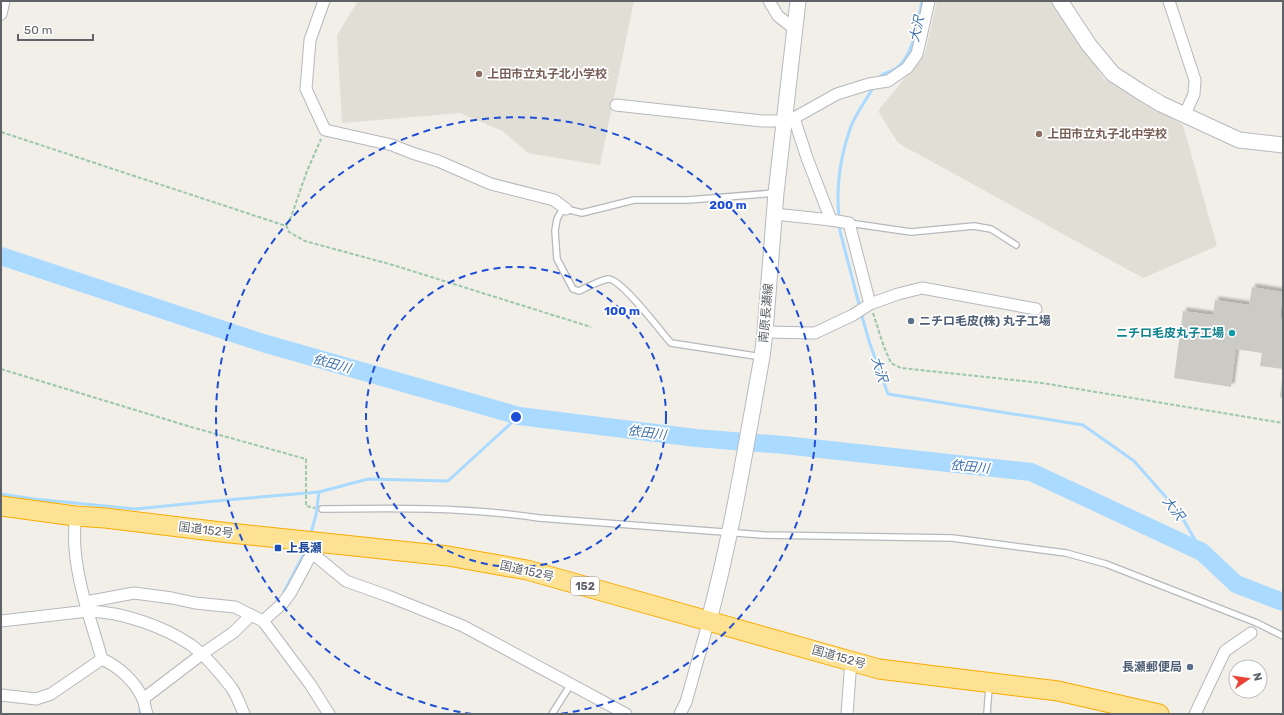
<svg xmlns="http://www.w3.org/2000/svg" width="1284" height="715" viewBox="0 0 1284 715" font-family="Rubik,'Noto Sans JP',sans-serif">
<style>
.education{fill:#e1ded6}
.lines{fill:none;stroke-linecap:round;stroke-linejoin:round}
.stream{stroke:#aadaff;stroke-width:3}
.river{stroke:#aadaff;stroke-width:18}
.building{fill:#cccac5;filter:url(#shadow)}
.lane-casing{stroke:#b5b8bc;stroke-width:8}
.street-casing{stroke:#b5b8bc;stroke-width:13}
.secondary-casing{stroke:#b6babf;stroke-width:17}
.highway-casing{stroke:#f9ab00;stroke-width:21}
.path{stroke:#9cc7a9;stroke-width:2;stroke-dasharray:4 2;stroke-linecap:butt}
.lane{stroke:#fff;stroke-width:5.5}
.street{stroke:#fff;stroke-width:11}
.secondary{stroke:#fff;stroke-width:15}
.highway{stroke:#fde293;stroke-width:19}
.ring{fill:none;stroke:#1d4ed8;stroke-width:2;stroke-dasharray:7 5}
.education-dot{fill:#8d6e63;stroke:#fff;stroke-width:1.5}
.service-dot{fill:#5c6f8a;stroke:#fff;stroke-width:1.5}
.culture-dot{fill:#0f9aa8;stroke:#fff;stroke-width:1.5}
.transit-dot{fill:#1a4fb4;stroke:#fff;stroke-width:1.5}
.labels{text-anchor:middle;stroke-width:3.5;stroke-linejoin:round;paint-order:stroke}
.shield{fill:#fff;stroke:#8f9295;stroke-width:1}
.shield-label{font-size:11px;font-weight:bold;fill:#5f6368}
.education-label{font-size:12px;font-weight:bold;fill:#785e54;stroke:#fff;text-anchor:start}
.street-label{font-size:12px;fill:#5f6368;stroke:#fff}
.service-label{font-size:12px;font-weight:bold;fill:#4e5e75;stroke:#fff;text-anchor:start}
.culture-label{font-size:12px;font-weight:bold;fill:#0d838f;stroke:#fff;text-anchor:end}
.transit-label{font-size:12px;font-weight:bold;fill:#164399;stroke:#fff;text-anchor:start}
.water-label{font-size:13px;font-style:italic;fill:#4174aa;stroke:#fff}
.centre{fill:#1d4ed8;stroke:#fff;stroke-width:2}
.ring-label{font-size:12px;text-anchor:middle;font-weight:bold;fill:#1d4ed8;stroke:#fff;stroke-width:3.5;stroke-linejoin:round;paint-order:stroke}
</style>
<defs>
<filter id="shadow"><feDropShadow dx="3.5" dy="-3.5" stdDeviation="1" flood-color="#0004"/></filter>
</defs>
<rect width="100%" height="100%" fill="#f1efe8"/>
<!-- education -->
<g class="education">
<path d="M358,1H634L600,165L528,153L503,131L460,113L342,123L337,35Z"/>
<path d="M937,1H1053L1104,79L1183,125L1217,246L1143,278L898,143L878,111L925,53Z"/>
</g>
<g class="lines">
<!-- stream -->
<g class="stream">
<path d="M876,81C881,72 890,73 897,68C914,54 918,22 922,1"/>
<path d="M839,218C836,189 840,158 850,129C854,116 867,99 874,86"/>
<path d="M839,224L840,231L860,308"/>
<path d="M861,313L870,344L888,394L1083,425L1134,461L1179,512L1202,552"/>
<path d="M1,494L34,499L135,509L226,500L319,492L368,479L448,481L519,416"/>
<path d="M311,533L316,515L319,492"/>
<path d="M284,592L305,552"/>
<path d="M140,714V709L142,707"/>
</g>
<!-- river -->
<path class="river" d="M1,256L263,343L519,416L696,438L784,445L1031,472L1202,552L1236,584L1283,602"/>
</g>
<!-- building -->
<g class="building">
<path d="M1252,287L1283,292L1280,317H1283V369L1260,366L1262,353L1236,349L1231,387L1174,378L1183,311L1213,315L1215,300L1249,305Z"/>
<path d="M1282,380H1283V398L1280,397Z"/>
</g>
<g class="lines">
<defs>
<g id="lane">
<path d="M849,223L911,232L974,226L991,229L1016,245"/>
<path d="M762,357L671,343C661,332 621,278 608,279C602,280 585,288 579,291L573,289L557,259L555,231L557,219L562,210L566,209L582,213L634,200H688L775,193"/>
<path d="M322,509C394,508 467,507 539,518L763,535L952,538L1066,553L1106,564L1257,623L1283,636"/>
<path d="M552,714L571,684"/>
<path d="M987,714L989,686"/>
</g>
<g id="street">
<path d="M324,1L310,40L306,89L325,130L392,145L412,153L438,161L491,184L554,200L566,209"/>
<path d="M769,1L778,16L796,30"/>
<path d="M1169,1L1195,80L1194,94L1185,114"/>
<path d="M1,14L4,1"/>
<path d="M616,105L762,121H784L794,118L837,94L869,84L888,81L907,68L917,54L929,1"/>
<path d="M794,118L807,158L831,220"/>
<path d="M774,214L831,220L849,223L870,304"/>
<path d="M765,332L815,333L853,315L870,304L898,294L922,288L1036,309"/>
<path d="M75,516C75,527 74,538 75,549C78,587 92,624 102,659C119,667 135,681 143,699C145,703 145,709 147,714"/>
<path d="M312,553L346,581L388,596L463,626L626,714"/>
<path d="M86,602L134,593L172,598L195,603L235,607L251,615"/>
<path d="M1,621L88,611C122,612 163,626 191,645C205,655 220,673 231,687C237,695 240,705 244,714"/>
<path d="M263,621L283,603L291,592L312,553L313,546"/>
<path d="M1,695L36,699L51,694L102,659"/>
<path d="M143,699L202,654L234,632L251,615L263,621L310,684L329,714"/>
<path d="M680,714L686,702L709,620"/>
<path d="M847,714L851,661"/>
<path d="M1195,714L1225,651L1251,633"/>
</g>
<g id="secondary">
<path d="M1060,1L1089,45L1113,74L1141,92L1161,104L1239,140L1283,145"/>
<path d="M709,620C732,534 746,445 762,357L765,332L776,193L798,1"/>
</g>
<path id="highway" d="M1,506L75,516L105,518L221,532L448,556L527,570L879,669L1058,691L1159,714"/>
</defs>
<!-- lane casing -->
<use href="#lane" class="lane-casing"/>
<!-- street casing -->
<use href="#street" class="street-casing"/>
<!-- secondary casing -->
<use href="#secondary" class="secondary-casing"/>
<!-- highway casing -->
<use href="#highway" class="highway-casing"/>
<!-- path -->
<g class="path">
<path d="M1,132L283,225H286L291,217L307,171L321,139"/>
<path d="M286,225L289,232L305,241L393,265L591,327"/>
<path d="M873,313L884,347L891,363L901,368L1042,383L1283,423"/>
<path d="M1,369L191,427L306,459V506L315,508"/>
</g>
<!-- lane -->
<use href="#lane" class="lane"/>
<!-- street -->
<use href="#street" class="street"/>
<!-- secondary -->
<use href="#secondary" class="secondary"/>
<!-- highway -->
<use href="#highway" class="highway"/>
</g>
<!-- distance rings -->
<g class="ring">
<circle cx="516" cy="417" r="150"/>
<path d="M472 714A300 300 0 1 1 560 714"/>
</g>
<!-- markers -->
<g class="education-dot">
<circle cx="479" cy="74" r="4"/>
<circle cx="1039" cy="134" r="4"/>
</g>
<g class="service-dot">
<circle cx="911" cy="321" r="4"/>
<circle cx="1190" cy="667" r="4"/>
</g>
<circle class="culture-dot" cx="1232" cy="333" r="4"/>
<rect class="transit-dot" x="274" y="544" width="8" height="8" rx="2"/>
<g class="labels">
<!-- shield labels -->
<rect class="shield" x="571" y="577" width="28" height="18" rx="3"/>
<g class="shield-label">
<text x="585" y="590">152</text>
</g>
<!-- education labels -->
<g class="education-label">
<text x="487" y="78">上田市立丸子北小学校</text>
<text x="1047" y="138">上田市立丸子北中学校</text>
</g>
<!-- street labels -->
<g class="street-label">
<text transform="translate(766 313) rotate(-85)" y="4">南原長瀬線</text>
<text transform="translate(206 530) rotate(7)" y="4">国道152号</text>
<text transform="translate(527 571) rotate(13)" y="4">国道152号</text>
<text transform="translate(839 657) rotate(16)" y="4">国道152号</text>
</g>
<!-- service labels -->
<g class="service-label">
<text x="919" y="325">ニチロ毛皮(株) 丸子工場</text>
<text x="1182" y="671" text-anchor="end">長瀬郵便局</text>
</g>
<!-- culture labels -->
<g class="culture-label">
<text x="1224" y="337">ニチロ毛皮丸子工場</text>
</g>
<!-- transit labels -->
<g class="transit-label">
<text x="286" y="552">上長瀬</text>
</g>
<!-- water labels -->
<g class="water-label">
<text transform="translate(916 29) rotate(-78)" y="5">大沢</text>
<text transform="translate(332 363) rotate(16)" y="5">依田川</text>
<text transform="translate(880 369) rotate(73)" y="5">大沢</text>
<text transform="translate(647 432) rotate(7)" y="5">依田川</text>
<text transform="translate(970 466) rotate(6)" y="5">依田川</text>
<text transform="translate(1174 508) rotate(52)" y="5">大沢</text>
</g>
</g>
<circle cx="516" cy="417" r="6" class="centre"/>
<g class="ring-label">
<text x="728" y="209">200 m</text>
<text x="622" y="315">100 m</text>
</g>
<!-- border -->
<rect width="1284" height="715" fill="none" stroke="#5f6368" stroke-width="4"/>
<!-- north arrow -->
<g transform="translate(1248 679) rotate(77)"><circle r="19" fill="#ffffff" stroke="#bfc1c3"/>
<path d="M0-3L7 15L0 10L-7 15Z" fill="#ea4335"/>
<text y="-6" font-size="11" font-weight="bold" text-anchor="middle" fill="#5f6368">N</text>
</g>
<!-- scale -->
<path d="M18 34v6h75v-6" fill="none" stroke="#5f6368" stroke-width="2"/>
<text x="24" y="34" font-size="12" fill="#5f6368" stroke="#ffffff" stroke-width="3" paint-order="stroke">50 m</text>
</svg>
